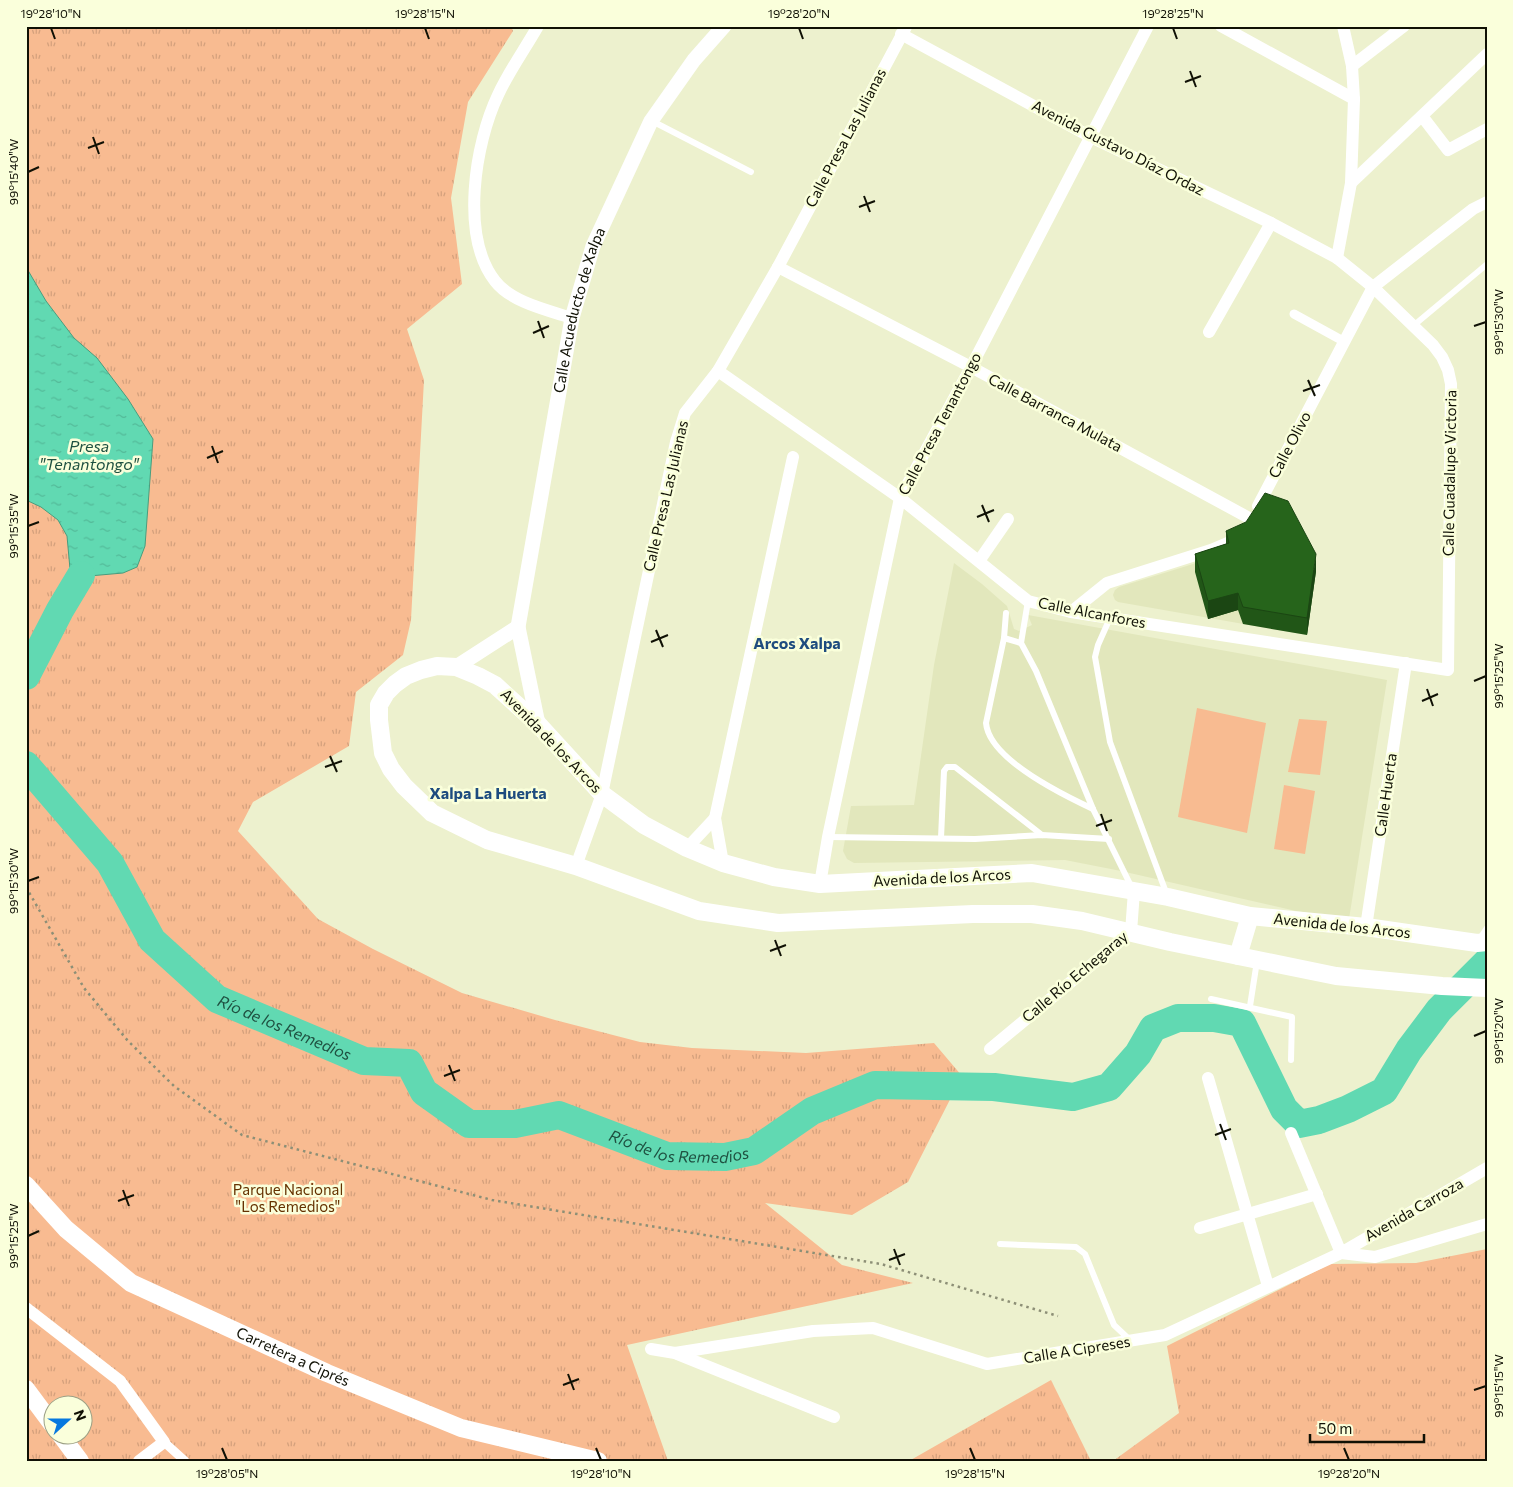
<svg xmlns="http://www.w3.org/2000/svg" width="1513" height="1487" viewBox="0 0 1513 1487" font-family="Commissioner,sans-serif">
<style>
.built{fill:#e2e7bc}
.grass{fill:#f8bb91}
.park{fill:url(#park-tufts);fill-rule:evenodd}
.water{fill:url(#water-ripples);stroke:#499d7e}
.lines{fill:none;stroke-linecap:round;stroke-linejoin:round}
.river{stroke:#61d9b2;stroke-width:28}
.path{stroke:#8d8f76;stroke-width:2.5;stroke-dasharray:2.5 4;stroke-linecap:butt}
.service{stroke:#fff;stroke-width:6}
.pedestrian{stroke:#fff;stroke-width:9}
.minor{stroke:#fff;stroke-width:12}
.tertiary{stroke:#fff;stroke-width:15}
.secondary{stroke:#fff;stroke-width:18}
.wall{fill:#215617}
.shaded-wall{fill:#1b4613}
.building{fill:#26641b;stroke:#1b4613}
.ticks{fill:none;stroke:#101105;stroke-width:2}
.labels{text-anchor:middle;stroke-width:5;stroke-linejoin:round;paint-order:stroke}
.street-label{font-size:15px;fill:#101105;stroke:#faffdb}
.park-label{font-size:15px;fill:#653201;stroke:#faffdb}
.water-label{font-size:16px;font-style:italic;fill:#1f5141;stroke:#faffdb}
.neighbourhood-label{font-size:16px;font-weight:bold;fill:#1e4c7f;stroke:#faffdb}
.neatline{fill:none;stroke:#101105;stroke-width:2}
.ticks-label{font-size:12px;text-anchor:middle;fill:#101105}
</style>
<defs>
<pattern id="park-tufts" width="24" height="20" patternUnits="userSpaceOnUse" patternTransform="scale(1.25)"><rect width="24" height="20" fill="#f8bb91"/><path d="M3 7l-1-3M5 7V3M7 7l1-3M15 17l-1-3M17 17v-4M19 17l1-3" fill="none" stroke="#d4a07c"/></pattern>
<pattern id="water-ripples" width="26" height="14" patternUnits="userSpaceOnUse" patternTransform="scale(1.25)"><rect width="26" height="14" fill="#61d9b2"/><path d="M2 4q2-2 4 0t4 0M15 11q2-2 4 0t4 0" fill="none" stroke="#53b998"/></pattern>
</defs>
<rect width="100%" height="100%" fill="#edf1ce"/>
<!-- built -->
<g class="built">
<path d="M1288,518L1316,571L1307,635L1118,602L1115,600L1113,595L1115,590L1119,587L1193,564Z"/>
<path d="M954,563L982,584L1007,606L1014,629L1019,631L1032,625L1028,615L1387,680L1349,919L1296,911L1121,871L1065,860L854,863L847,859L843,851L851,806L914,805L934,665Z"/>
</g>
<!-- grass -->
<g class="grass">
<path d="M1197,708L1266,723L1247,833L1178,817Z"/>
<path d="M1299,719L1327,721L1320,775L1288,772Z"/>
<path d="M1284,785L1315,791L1305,854L1274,849Z"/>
</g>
<!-- park -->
<g class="park">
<path d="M26,26H511L513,31L468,102L451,198L462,284L407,329L424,380L411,620L403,655L356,692L349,746L253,802L238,831L318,919L373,949L462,993L555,1020L640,1042L692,1048L806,1053L934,1043L962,1076L908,1182L852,1215L765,1203L842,1265L913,1283L627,1345L668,1461H26ZM52,1404H82V1434H52Z"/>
<path d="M1487,1249V1461H1113L1179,1413L1167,1346L1330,1264L1416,1263Z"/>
<path d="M1051,1380L1091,1461H909Z"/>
</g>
<!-- water -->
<path class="water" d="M26,267L46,301L74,338L97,358L128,399L153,439L145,546L137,567L123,573L89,576L73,574L70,569L67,536L58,520L41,507L26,500Z"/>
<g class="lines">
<!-- river -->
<g class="river">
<path d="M26,676L60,610L81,575"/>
<path id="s1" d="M26,765L110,863L152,940L217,999L364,1061L409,1063L424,1092L469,1124H515L559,1115L667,1156L725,1157L754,1151L812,1111L875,1085L994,1087L1073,1097L1109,1087L1138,1054L1153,1028L1178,1018H1214L1242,1023L1284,1109L1299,1124L1319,1120L1348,1109L1384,1091L1409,1050L1439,1010L1487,962"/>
</g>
<!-- path -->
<path class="path" d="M26,887L84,988L128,1041L174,1086L242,1135L492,1200L881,1264L1058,1316"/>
<!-- service -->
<g class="service">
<path d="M652,121L751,172"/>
<path d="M1413,326L1486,265"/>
<path d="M1028,601L1021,643L1036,671L1093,809L1132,888"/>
<path d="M1006,613L1004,638L986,723C989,759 1063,795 1093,809"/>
<path d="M1110,618L1098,645L1095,657L1110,742L1167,895"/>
<path d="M1004,638L1021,643"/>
<path d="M828,837L975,839L1042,835L1109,839"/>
<path d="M941,838L944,771L947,767H955L1042,835"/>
<path d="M1479,940L1487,928"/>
<path d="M1211,999L1292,1017L1291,1060"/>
<path d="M1250,1006L1257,961"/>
<path d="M1000,1244L1076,1247L1085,1254L1114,1325L1130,1340"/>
</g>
<!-- pedestrian -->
<g class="pedestrian">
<path d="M1294,314L1345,342"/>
<path d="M164,1442L185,1461"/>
</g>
<!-- minor -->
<g class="minor">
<path d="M538,26C525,49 509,71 498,95C475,143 460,236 495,281C511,302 547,310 572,318"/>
<path d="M1221,26L1354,99"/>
<path d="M1352,66L1404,26"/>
<path d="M1422,116L1448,150L1487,129"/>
<path d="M1351,183L1487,54"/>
<path d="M1337,258L1351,183L1354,99L1352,66L1343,26"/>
<path d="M778,267L971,367L1251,519"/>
<path d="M1209,332L1271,223"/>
<path d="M718,371L900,498L1028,601L1071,612L1448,670L1451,384L1448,370L1442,357L1433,345L1373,287L1337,258L1271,223L1091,137L901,34"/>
<path d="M1258,506L1373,287L1473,209L1487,202"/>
<path d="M979,561L1008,519"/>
<path d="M1071,612L1107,583L1211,550L1237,539L1239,535"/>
<path d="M687,848L715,818"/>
<path d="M723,863L715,818L793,457"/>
<path d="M576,866L602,794L676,442L685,413L718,371L778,267L906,27"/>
<path d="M820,884L828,837L900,498L971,367L1148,26"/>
<path d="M1366,927L1406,663"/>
<path d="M990,1049L1131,932L1134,891"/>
<path d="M1208,1078L1268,1286"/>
<path d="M1291,1133L1341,1253L1487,1168"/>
<path d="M1200,1228L1317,1194"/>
<path d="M26,1308L120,1381L164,1442L139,1461"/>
<path d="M651,1349L675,1353L813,1331L873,1328L987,1364L1165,1335L1341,1253L1375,1257L1487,1224"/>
<path d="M677,1354L834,1417"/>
</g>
<!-- tertiary -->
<g class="tertiary">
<path d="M456,667L518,627"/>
<path id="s2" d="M538,724L518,627L572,318L593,246L651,121L694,60L724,26"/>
</g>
<!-- secondary -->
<g class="secondary">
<path d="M1487,942L1477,943L1366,927L1250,916L1168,897L1032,873L820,884L774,877L723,863L687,848L644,825L602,794L538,724L495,685L478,676L456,667L437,666L421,670L406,676L395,684L386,693L379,705V720L383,753L391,769L404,786L432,813L487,840L576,866L699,911L778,923L973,914H1032L1082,921L1170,942L1336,976L1442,986L1487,988"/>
<path d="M1238,956L1250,916"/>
<path id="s3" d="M26,1185L66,1229L131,1283L327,1373L461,1428L598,1461"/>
<path d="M26,1389L52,1424"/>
<path d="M60,1434L80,1461"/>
</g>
</g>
<!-- wall -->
<path class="wall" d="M1226,531L1316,571L1307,635L1243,624L1238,610L1208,619L1195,572V554L1226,544Z"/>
<!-- shaded-wall -->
<g class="shaded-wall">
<path d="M1316,554V571L1307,635V618Z"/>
<path d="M1238,593V610L1208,619V601Z"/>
</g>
<!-- building -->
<path class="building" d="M1265,493L1288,501L1316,554L1307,618L1243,607L1238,593L1208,601L1195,554L1229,543L1226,531L1246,522Z"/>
<!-- ticks -->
<path class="ticks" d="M51,28L55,39M425,28L429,39M799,28L803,39M1173,28L1177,39M1190,71L1196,87M1185,82L1201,76M93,137L99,154M88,148L104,142M28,172L39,167M864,196L870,212M859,207L875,201M538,321L544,338M1474,326L1486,322M533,333L549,326M1308,380L1315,396M1303,391L1320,385M212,446L218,463M207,458L223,451M982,505L989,522M977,517L994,510M28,526L39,522M656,630L663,647M651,642L668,635M1474,681L1486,676M1427,689L1433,706M1422,701L1438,694M330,756L337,772M325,767L342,761M1101,814L1107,831M1096,826L1112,820M28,881L39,877M775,940L781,956M770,951L786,945M1474,1036L1486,1031M449,1065L455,1081M444,1076L460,1070M1220,1124L1226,1140M1215,1135L1231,1129M123,1190L129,1206M118,1201L134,1195M28,1236L39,1231M894,1249L900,1265M889,1260L905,1254M568,1374L574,1390M563,1385L579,1379M1474,1390L1486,1386M222,1448L227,1460M596,1448L601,1460M970,1448L975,1460M1344,1448L1349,1460"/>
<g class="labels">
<!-- street labels -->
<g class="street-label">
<text transform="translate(846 138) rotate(-62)" y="5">Calle Presa Las Julianas</text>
<text transform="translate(1118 148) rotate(27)" y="5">Avenida Gustavo Díaz Ordaz</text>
<text dy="5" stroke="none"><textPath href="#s2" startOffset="422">Calle Acueducto de Xalpa</textPath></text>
<text transform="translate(1055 413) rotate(28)" y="5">Calle Barranca Mulata</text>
<text transform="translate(940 424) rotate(-62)" y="5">Calle Presa Tenantongo</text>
<text transform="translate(1290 445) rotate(-62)" y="5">Calle Olivo</text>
<text transform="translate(1450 473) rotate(-89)" y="5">Calle Guadalupe Victoria</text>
<text transform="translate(666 496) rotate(-77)" y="5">Calle Presa Las Julianas</text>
<text transform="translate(1092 613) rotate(11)" y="5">Calle Alcanfores</text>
<text transform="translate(551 741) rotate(46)" y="5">Avenida de los Arcos</text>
<text transform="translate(1386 795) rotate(-82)" y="5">Calle Huerta</text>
<text transform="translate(942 878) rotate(-3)" y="5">Avenida de los Arcos</text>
<text transform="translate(1342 926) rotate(6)" y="5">Avenida de los Arcos</text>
<text transform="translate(1075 977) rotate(-40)" y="5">Calle Río Echegaray</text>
<text transform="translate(1414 1210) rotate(-30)" y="5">Avenida Carroza</text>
<text transform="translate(1077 1350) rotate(-9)" y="5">Calle A Cipreses</text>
<text dy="5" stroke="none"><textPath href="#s3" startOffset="322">Carretera a Ciprés</textPath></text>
</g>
<!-- park labels -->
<g class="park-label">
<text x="288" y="1195">Parque Nacional<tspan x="288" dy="17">"Los Remedios"</tspan></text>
</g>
<!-- water labels -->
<g class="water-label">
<text x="89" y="452">Presa<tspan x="89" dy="18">"Tenantongo"</tspan></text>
<text dy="6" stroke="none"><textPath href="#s1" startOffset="378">Río de los Remedios</textPath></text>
<text dy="6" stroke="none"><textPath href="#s1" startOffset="814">Río de los Remedios</textPath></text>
</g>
<!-- neighbourhood labels -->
<g class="neighbourhood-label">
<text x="797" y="649">Arcos Xalpa</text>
<text x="488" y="799">Xalpa La Huerta</text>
</g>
</g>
<!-- border -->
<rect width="1513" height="1487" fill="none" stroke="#faffdb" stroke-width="55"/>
<!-- north arrow -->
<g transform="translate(68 1420) rotate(69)"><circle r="24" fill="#faffdb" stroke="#9ca085"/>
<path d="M0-4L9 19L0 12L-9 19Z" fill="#0678df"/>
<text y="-8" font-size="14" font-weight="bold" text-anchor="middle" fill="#101105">N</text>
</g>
<!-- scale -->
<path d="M1310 1434v8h114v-8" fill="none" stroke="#101105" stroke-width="2.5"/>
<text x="1318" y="1434" font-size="15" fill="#101105" stroke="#faffdb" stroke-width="4" paint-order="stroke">50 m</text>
<rect x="28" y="28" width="1458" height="1432" class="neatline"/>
<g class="ticks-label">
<text x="51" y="18">19°28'10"N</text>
<text x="425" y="18">19°28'15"N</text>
<text x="799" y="18">19°28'20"N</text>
<text x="1173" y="18">19°28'25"N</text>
<text transform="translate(14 172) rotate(-90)" y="4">99°15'40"W</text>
<text transform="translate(1499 322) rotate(-90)" y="4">99°15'30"W</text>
<text transform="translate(14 526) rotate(-90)" y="4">99°15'35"W</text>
<text transform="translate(1499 676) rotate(-90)" y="4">99°15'25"W</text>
<text transform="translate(14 881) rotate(-90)" y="4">99°15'30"W</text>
<text transform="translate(1499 1031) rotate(-90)" y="4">99°15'20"W</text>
<text transform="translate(14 1236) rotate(-90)" y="4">99°15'25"W</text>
<text transform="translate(1499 1386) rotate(-90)" y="4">99°15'15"W</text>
<text x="227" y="1478">19°28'05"N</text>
<text x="601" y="1478">19°28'10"N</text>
<text x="975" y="1478">19°28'15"N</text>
<text x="1349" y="1478">19°28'20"N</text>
</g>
</svg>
